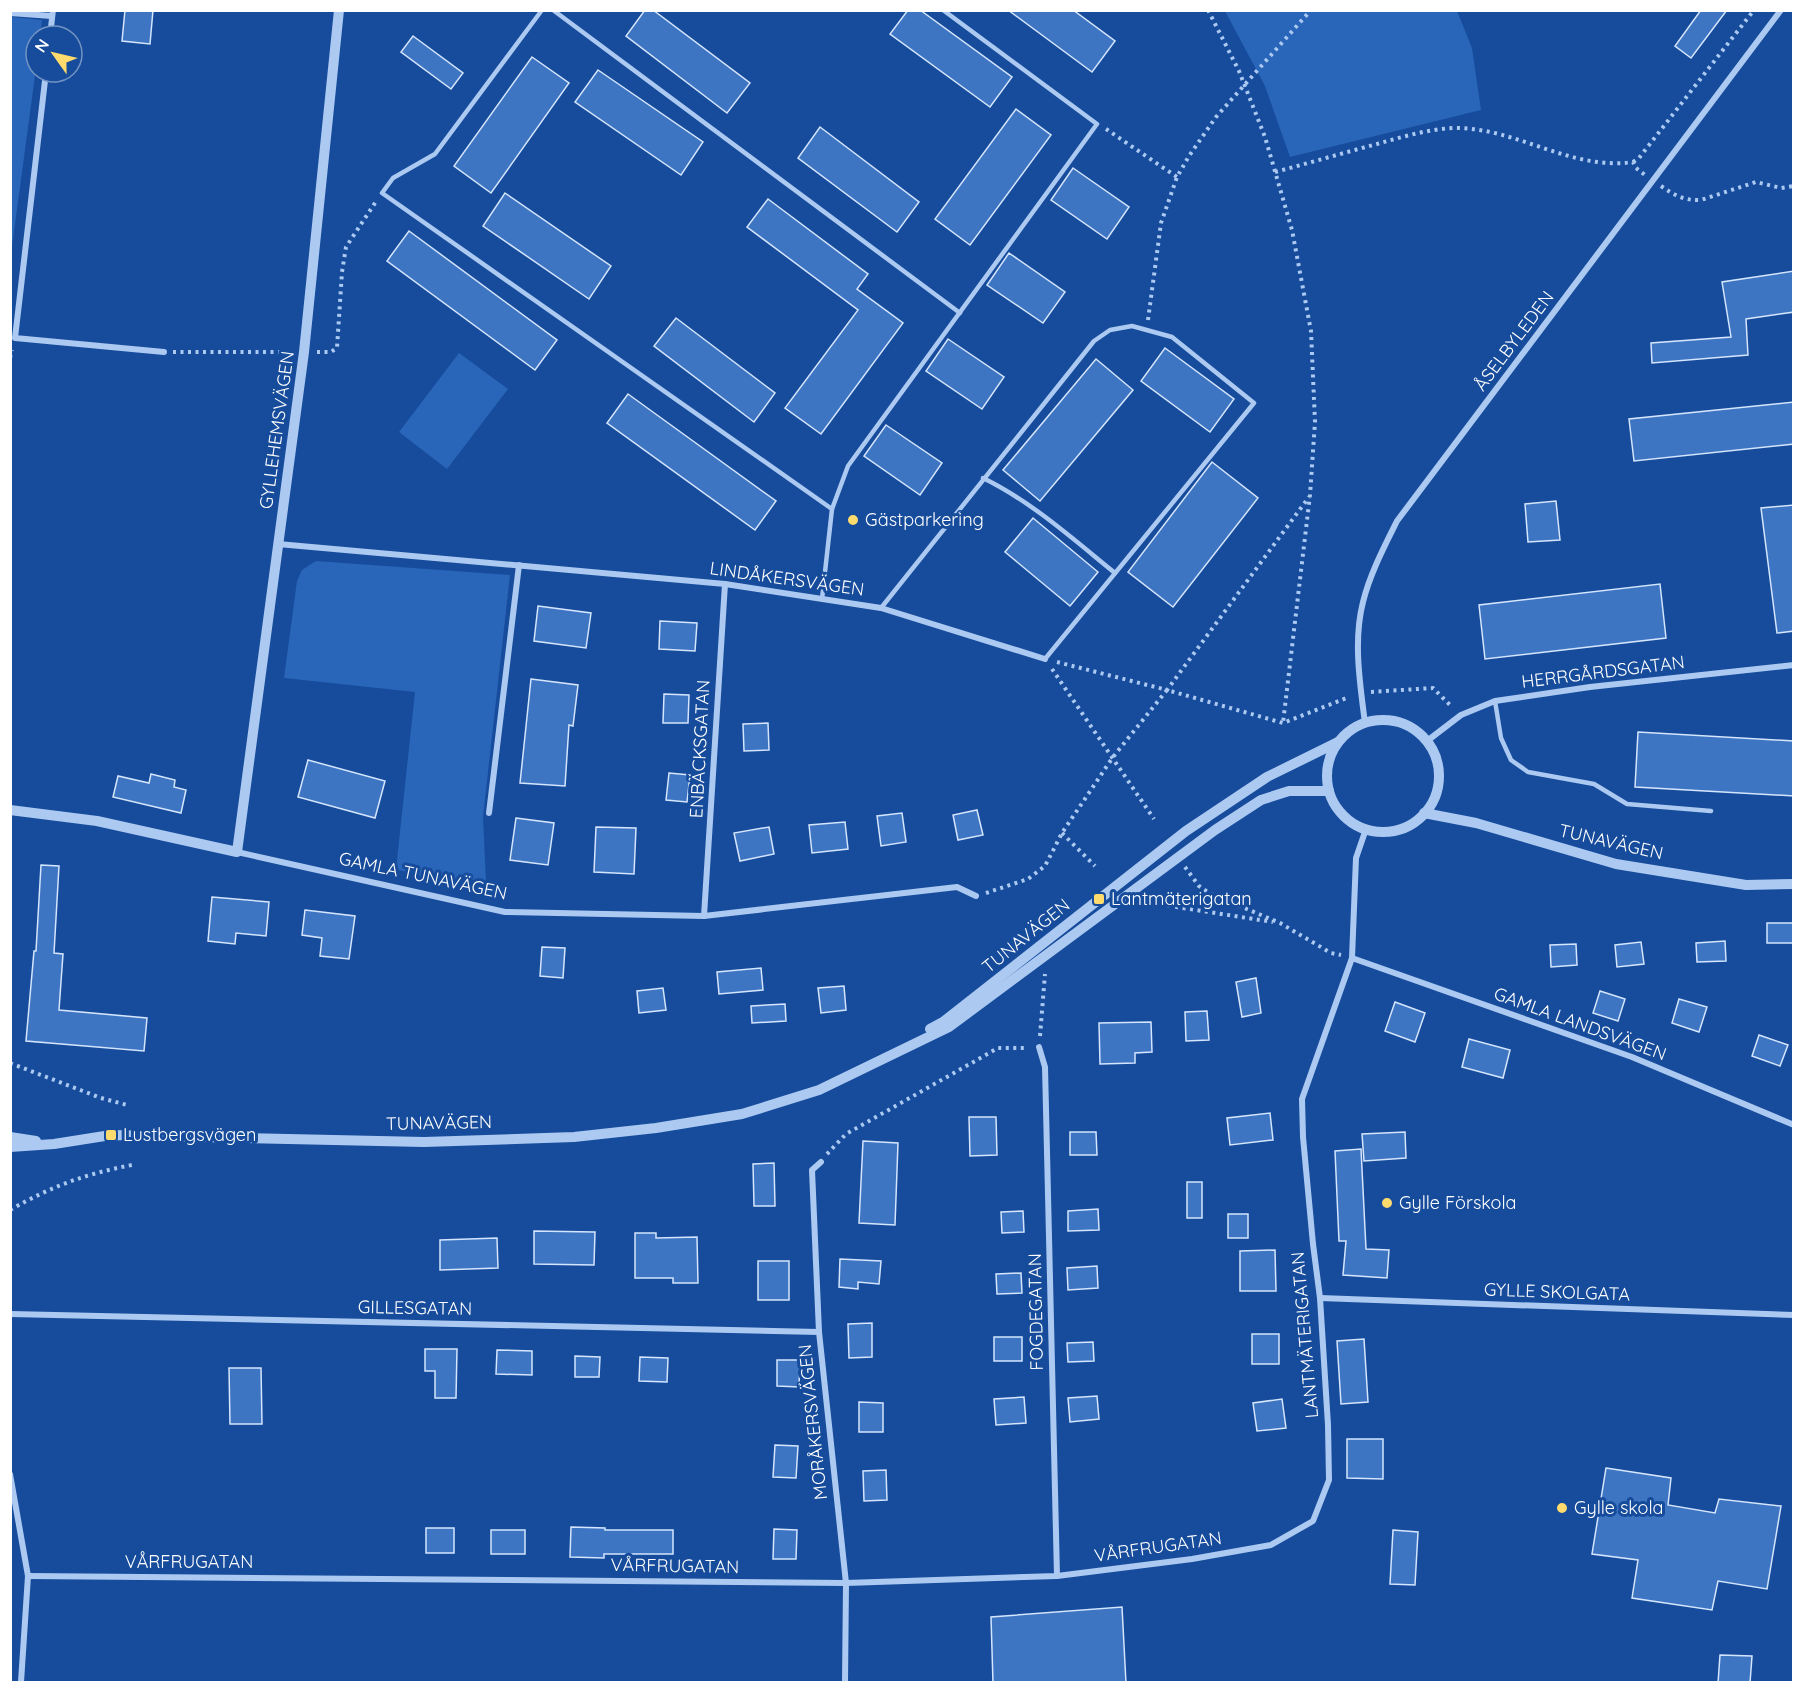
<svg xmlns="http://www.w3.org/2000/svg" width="1804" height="1693" viewBox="0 0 1804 1693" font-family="Quicksand,sans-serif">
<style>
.green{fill:#2965b9}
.building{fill:#3e75c2;stroke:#d4e5fd;stroke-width:1.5}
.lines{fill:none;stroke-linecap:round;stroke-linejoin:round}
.path{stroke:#acc9f2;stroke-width:4;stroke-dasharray:3 4.5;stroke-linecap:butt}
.service{stroke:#acc9f2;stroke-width:4.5}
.minor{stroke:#acc9f2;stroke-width:6}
.tertiary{stroke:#acc9f2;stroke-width:10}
.poi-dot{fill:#ffda6d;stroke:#164c9b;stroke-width:2}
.labels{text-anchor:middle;stroke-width:6;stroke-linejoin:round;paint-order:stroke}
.street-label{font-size:18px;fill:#fff;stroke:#164c9b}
.poi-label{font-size:18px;fill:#fff;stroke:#164c9b;text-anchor:start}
</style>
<rect width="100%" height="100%" fill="#164c9b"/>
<!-- green -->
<g class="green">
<path d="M1225,11H1457L1472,48L1481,110L1290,157L1265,86Z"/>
<path d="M11,17L42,20L40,36H36V68L11,254Z"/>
<path d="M459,353L508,389L447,469L399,432Z"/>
<path d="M316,561L510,575L483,817L486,882L465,879L454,886L396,869L415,692L284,678L297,581L302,570Z"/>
</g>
<!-- building -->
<g class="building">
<path d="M125,10H153L150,44L122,41Z"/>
<path d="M645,10H653L750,83L727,113L626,36Z"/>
<path d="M908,10H920L1012,77L990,107L890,34Z"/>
<path d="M1008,10H1073L1115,41L1092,72Z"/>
<path d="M1701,10H1727L1691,58L1675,46Z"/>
<path d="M413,36L463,73L451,89L401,52Z"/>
<path d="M532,57L569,83L491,193L454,166Z"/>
<path d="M598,70L703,142L681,175L575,102Z"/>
<path d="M1016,109L1051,135L970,245L935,219Z"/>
<path d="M820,127L919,202L897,232L798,158Z"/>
<path d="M1073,168L1129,207L1107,239L1051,200Z"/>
<path d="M505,193L611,266L589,299L483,226Z"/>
<path d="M768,199L868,274L857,289L903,323L821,434L785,408L858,310L747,227Z"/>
<path d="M409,231L557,340L535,370L387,261Z"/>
<path d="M1009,253L1065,292L1043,323L987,285Z"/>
<path d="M1794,271V312L1746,319L1748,355L1652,363L1651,343L1731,337L1722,282Z"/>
<path d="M676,318L775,393L754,422L654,346Z"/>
<path d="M948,339L1004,377L982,409L926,371Z"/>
<path d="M1165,348L1234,399L1210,432L1141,381Z"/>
<path d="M1096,359L1133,390L1040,501L1003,470Z"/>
<path d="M628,394L776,501L755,530L607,423Z"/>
<path d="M1794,402V444L1634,461L1629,419Z"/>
<path d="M886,425L942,463L920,495L864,456Z"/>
<path d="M1212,462L1258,498L1173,607L1128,572Z"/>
<path d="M1556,501L1560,540L1528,542L1525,504Z"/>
<path d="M1794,505V631L1777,633L1761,508Z"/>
<path d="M1033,518L1098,572L1070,606L1005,552Z"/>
<path d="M1660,584L1666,638L1485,659L1479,605Z"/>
<path d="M538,606L591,613L586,648L534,641Z"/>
<path d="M660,621L697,623L695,651L659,649Z"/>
<path d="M531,679L578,685L573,726L569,725L565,786L520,783Z"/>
<path d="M664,694L689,695L688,723H663Z"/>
<path d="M768,723L769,750L744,751L743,724Z"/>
<path d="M1638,732L1794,741V796L1635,787Z"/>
<path d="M308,760L385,781L375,818L298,797Z"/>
<path d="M669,773L690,775L687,802L666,800Z"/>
<path d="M151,774L175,780L174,787L186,790L181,813L113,797L118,776L149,783Z"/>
<path d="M977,810L983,835L958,840L953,815Z"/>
<path d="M902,813L906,842L881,846L877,816Z"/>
<path d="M516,818L554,823L548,865L510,860Z"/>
<path d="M845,822L848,849L812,853L809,825Z"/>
<path d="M596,827L636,828L634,874L594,872Z"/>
<path d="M769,827L774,854L740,861L734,833Z"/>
<path d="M41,865L59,866L54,953L63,954L59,1010L147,1018L144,1051L26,1041L34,951H36Z"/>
<path d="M212,897L269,902L266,936L236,933L235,944L208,941Z"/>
<path d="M305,910L355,916L349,959L320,956L322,938L302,935Z"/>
<rect x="1767" y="923" width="27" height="20"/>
<path d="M1725,941L1726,961L1697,962L1696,943Z"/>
<path d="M1641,942L1644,964L1617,967L1615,945Z"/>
<path d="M1576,944L1577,965L1551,967L1550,945Z"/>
<path d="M542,947L565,948L563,978L540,976Z"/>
<path d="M761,968L763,990L719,994L717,972Z"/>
<path d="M1256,978L1261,1013L1242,1017L1236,982Z"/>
<path d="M844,986L846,1010L821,1013L818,988Z"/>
<path d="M663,988L666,1010L639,1013L637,991Z"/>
<path d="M1600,991L1625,999L1618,1021L1593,1013Z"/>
<path d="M1679,999L1707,1007L1699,1032L1672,1023Z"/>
<path d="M1395,1002L1425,1013L1415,1042L1385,1031Z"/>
<path d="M785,1004L786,1021L752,1023L751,1006Z"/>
<path d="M1207,1011L1209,1040L1186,1041L1185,1012Z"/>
<path d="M1151,1022L1152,1052L1135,1053V1063L1100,1064L1099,1023Z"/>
<path d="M1759,1035L1788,1045L1780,1066L1752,1056Z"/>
<path d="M1469,1039L1510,1050L1503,1078L1462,1067Z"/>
<path d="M1270,1113L1273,1140L1230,1145L1227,1118Z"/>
<path d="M969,1117H996L997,1155L970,1156Z"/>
<path d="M1070,1132H1096L1097,1155H1070Z"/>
<path d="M1405,1132L1406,1158L1364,1161L1362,1134Z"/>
<path d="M863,1141L898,1143L895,1225L859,1223Z"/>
<path d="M1361,1149L1366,1249L1389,1250L1387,1278L1343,1275L1346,1241H1339L1335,1151Z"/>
<path d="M774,1163L775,1206H754L753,1164Z"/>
<rect x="1187" y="1182" width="15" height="36"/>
<path d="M1098,1209L1099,1230L1068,1231V1211Z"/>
<path d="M1023,1211L1024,1232L1002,1233L1001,1212Z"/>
<rect x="1228" y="1214" width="20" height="24"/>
<path d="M534,1231L595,1232L594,1265L534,1264Z"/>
<path d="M635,1233H656V1238L697,1237L698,1283H673V1278H635Z"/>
<path d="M497,1238L498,1268L440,1270V1240Z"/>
<path d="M1275,1250L1276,1291H1240V1251Z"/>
<path d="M840,1259L881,1261L879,1284L858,1282V1289L839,1287Z"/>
<rect x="758" y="1261" width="31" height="39"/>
<path d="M1097,1266L1098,1288L1068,1290L1067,1268Z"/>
<path d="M1021,1273L1022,1293L997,1294L996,1274Z"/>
<path d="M872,1323V1357L849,1358L848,1324Z"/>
<rect x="1252" y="1334" width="27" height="30"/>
<rect x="994" y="1337" width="28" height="24"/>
<path d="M1364,1339L1368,1402L1341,1404L1337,1341Z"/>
<path d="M1093,1342L1094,1361L1068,1362L1067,1343Z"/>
<path d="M425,1349H457L456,1398H435V1371H425Z"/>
<path d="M497,1350L532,1351V1375L496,1374Z"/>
<path d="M575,1356L600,1357L599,1377H575Z"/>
<path d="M640,1357L668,1358L667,1382L639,1381Z"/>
<path d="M777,1360H800L799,1387L777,1386Z"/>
<path d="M229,1368H261L262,1424H230Z"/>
<path d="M1097,1396L1099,1419L1070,1422L1068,1398Z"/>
<path d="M1024,1397L1026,1423L996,1425L994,1399Z"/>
<path d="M1282,1399L1286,1428L1257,1431L1253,1403Z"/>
<path d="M859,1402L883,1403V1432H859Z"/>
<path d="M1347,1439H1383V1479L1347,1478Z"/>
<path d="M775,1445L798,1446L796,1478L773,1477Z"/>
<path d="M1606,1468L1671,1478L1668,1505L1715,1513L1719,1499L1781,1506L1767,1589L1718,1581L1712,1610L1632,1598L1638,1560L1592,1554Z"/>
<path d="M886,1470L887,1500L864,1501L863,1471Z"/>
<path d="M571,1527L605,1528V1530H673V1554H604V1558L570,1557Z"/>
<rect x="426" y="1528" width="28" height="25"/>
<path d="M774,1529L797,1530L796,1559H773Z"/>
<rect x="491" y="1530" width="34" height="24"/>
<path d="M1393,1530L1418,1532L1415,1585L1390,1584Z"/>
<path d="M1122,1607L1126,1683H993L991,1617Z"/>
<path d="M1720,1655L1752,1656L1750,1683H1718Z"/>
</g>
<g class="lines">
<!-- path -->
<g class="path">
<path d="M1208,10L1239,71L1265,137L1292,230L1311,331L1315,422L1310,495L1283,723"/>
<path d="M1106,129L1177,177"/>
<path d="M1633,162L1639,158L1754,10"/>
<path d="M1275,172C1309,163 1343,153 1377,144C1402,137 1428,129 1454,128C1516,127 1570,171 1633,162L1636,168L1645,175"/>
<path d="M1661,186C1674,195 1685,201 1701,200L1756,182L1781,188L1794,186"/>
<path d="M1148,320L1161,223L1177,177L1189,156L1216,117L1311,10"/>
<path d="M173,352H292"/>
<path d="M317,352H331L337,348L342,272L346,247L377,200"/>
<path d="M10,358L12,350"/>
<path d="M1057,662L1167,690L1309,497"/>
<path d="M1052,669L1154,819"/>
<path d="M1371,692L1433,688L1452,707"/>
<path d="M1062,833L1095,866"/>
<path d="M1185,867L1199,886L1209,893L1280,923L1331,953L1341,955"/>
<path d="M986,893L1028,879L1045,866L1062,833L1113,757L1167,690L1283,723L1349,697"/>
<path d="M1138,905L1157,904L1273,922"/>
<path d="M1040,1036L1045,974"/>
<path d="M10,1063L101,1098L127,1105"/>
<path d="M827,1154L846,1134L998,1048H1028"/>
<path d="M10,1210C52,1186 85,1174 132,1165"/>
</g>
<!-- service -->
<g class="service">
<path d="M542,10L435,154L393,178L382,193L832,509"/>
<path d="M553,10L960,313"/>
<path d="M983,478C1032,502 1073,539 1115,573"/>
<path d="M822,599L832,509L848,466L1097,124L943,10"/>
<path d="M881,608L1094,341L1110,330L1132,326L1172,337L1254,403L1045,659"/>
<path d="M1495,701L1501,738L1511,760L1528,772L1594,784L1627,804L1711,811"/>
</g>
<!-- minor -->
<g class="minor">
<path d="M10,13L52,16"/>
<path d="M50,36L53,10"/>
<path d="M46,72L15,338L164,352"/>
<path d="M278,544L725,584L881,608L1045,659"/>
<path d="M1365,723C1360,684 1353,641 1363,602C1370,574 1384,547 1397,521L1781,10"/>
<path d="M1427,741L1461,715L1495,701L1590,687L1794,665"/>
<path d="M489,813L519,565"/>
<path d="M237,852L505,912L704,916L957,887L976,896"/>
<path d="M704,916L725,584"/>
<path d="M1352,958L1632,1057L1794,1125"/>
<path d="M1039,1047L1045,1067L1057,1576"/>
<path d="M821,1162L812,1170L819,1332L846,1583L845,1682"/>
<path d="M1320,1298L1794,1315"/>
<path d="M10,1314L819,1332"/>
<path d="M10,1474L28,1576L21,1682"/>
<path d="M28,1576L846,1583L1057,1576L1192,1559L1271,1545L1313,1521L1329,1480L1328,1425L1320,1298L1313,1244L1303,1137L1302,1099L1352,958L1356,858L1366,829"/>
</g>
<!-- tertiary -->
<g class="tertiary">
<circle cx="1383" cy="776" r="56"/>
<path d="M10,810L97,821L237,852L304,352L339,10"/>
<path d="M1424,813L1476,823L1616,864L1746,885L1794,884"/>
<path d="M930,1029L943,1022L1186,831L1267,777L1338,742"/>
<path d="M10,1137L36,1141"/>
<path d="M10,1147L54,1144L111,1135L424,1142L574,1137L656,1128L742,1114L819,1090L949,1027L1215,830L1261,800L1289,791H1329"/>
</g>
</g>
<!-- markers -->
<g class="poi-dot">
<circle cx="853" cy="520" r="6"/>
<rect x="1093" y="893" width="12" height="12" rx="3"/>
<rect x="105" y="1129" width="12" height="12" rx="3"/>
<circle cx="1387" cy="1203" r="6"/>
<circle cx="1562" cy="1508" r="6"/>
</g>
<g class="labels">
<!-- street labels -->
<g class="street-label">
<text transform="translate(1514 341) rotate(-53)" y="6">ÅSELBYLEDEN</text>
<text transform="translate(277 430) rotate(-82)" y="6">GYLLEHEMSVÄGEN</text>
<text transform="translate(787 579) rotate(8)" y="6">LINDÅKERSVÄGEN</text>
<text transform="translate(1603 672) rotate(-7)" y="6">HERRGÅRDSGATAN</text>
<text transform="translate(700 749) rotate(-87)" y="6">ENBÄCKSGATAN</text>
<text transform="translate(1611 842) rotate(13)" y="6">TUNAVÄGEN</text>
<text transform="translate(423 876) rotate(12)" y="6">GAMLA TUNAVÄGEN</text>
<text transform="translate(1026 936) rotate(-39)" y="6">TUNAVÄGEN</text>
<text transform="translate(1580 1024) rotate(20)" y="6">GAMLA LANDSVÄGEN</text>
<text transform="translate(439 1123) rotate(-1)" y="6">TUNAVÄGEN</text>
<text transform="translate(1557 1292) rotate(2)" y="6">GYLLE SKOLGATA</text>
<text transform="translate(415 1308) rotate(1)" y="6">GILLESGATAN</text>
<text transform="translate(1036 1312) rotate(-91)" y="6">FOGDEGATAN</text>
<text transform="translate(1305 1335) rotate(-95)" y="6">LANTMÄTERIGATAN</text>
<text transform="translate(813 1422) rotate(-96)" y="6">MORÅKERSVÄGEN</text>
<text transform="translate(1158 1547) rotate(-8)" y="6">VÅRFRUGATAN</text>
<text x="189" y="1568">VÅRFRUGATAN</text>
<text transform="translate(675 1566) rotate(1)" y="6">VÅRFRUGATAN</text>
</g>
<!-- poi labels -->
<g class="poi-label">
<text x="865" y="526">Gästparkering</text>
<text x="1111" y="905">Lantmäterigatan</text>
<text x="123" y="1141">Lustbergsvägen</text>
<text x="1399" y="1209">Gylle Förskola</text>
<text x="1574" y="1514">Gylle skola</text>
</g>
</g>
<!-- border -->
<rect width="1804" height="1693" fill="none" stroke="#ffffff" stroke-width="24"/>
<!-- north arrow -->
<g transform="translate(54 54) rotate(304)"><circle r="28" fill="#164c9b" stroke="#7394c3" stroke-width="1.5"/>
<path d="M0-4.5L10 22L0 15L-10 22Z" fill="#ffda6d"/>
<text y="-9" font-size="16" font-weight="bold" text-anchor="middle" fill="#ffffff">N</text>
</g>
</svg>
